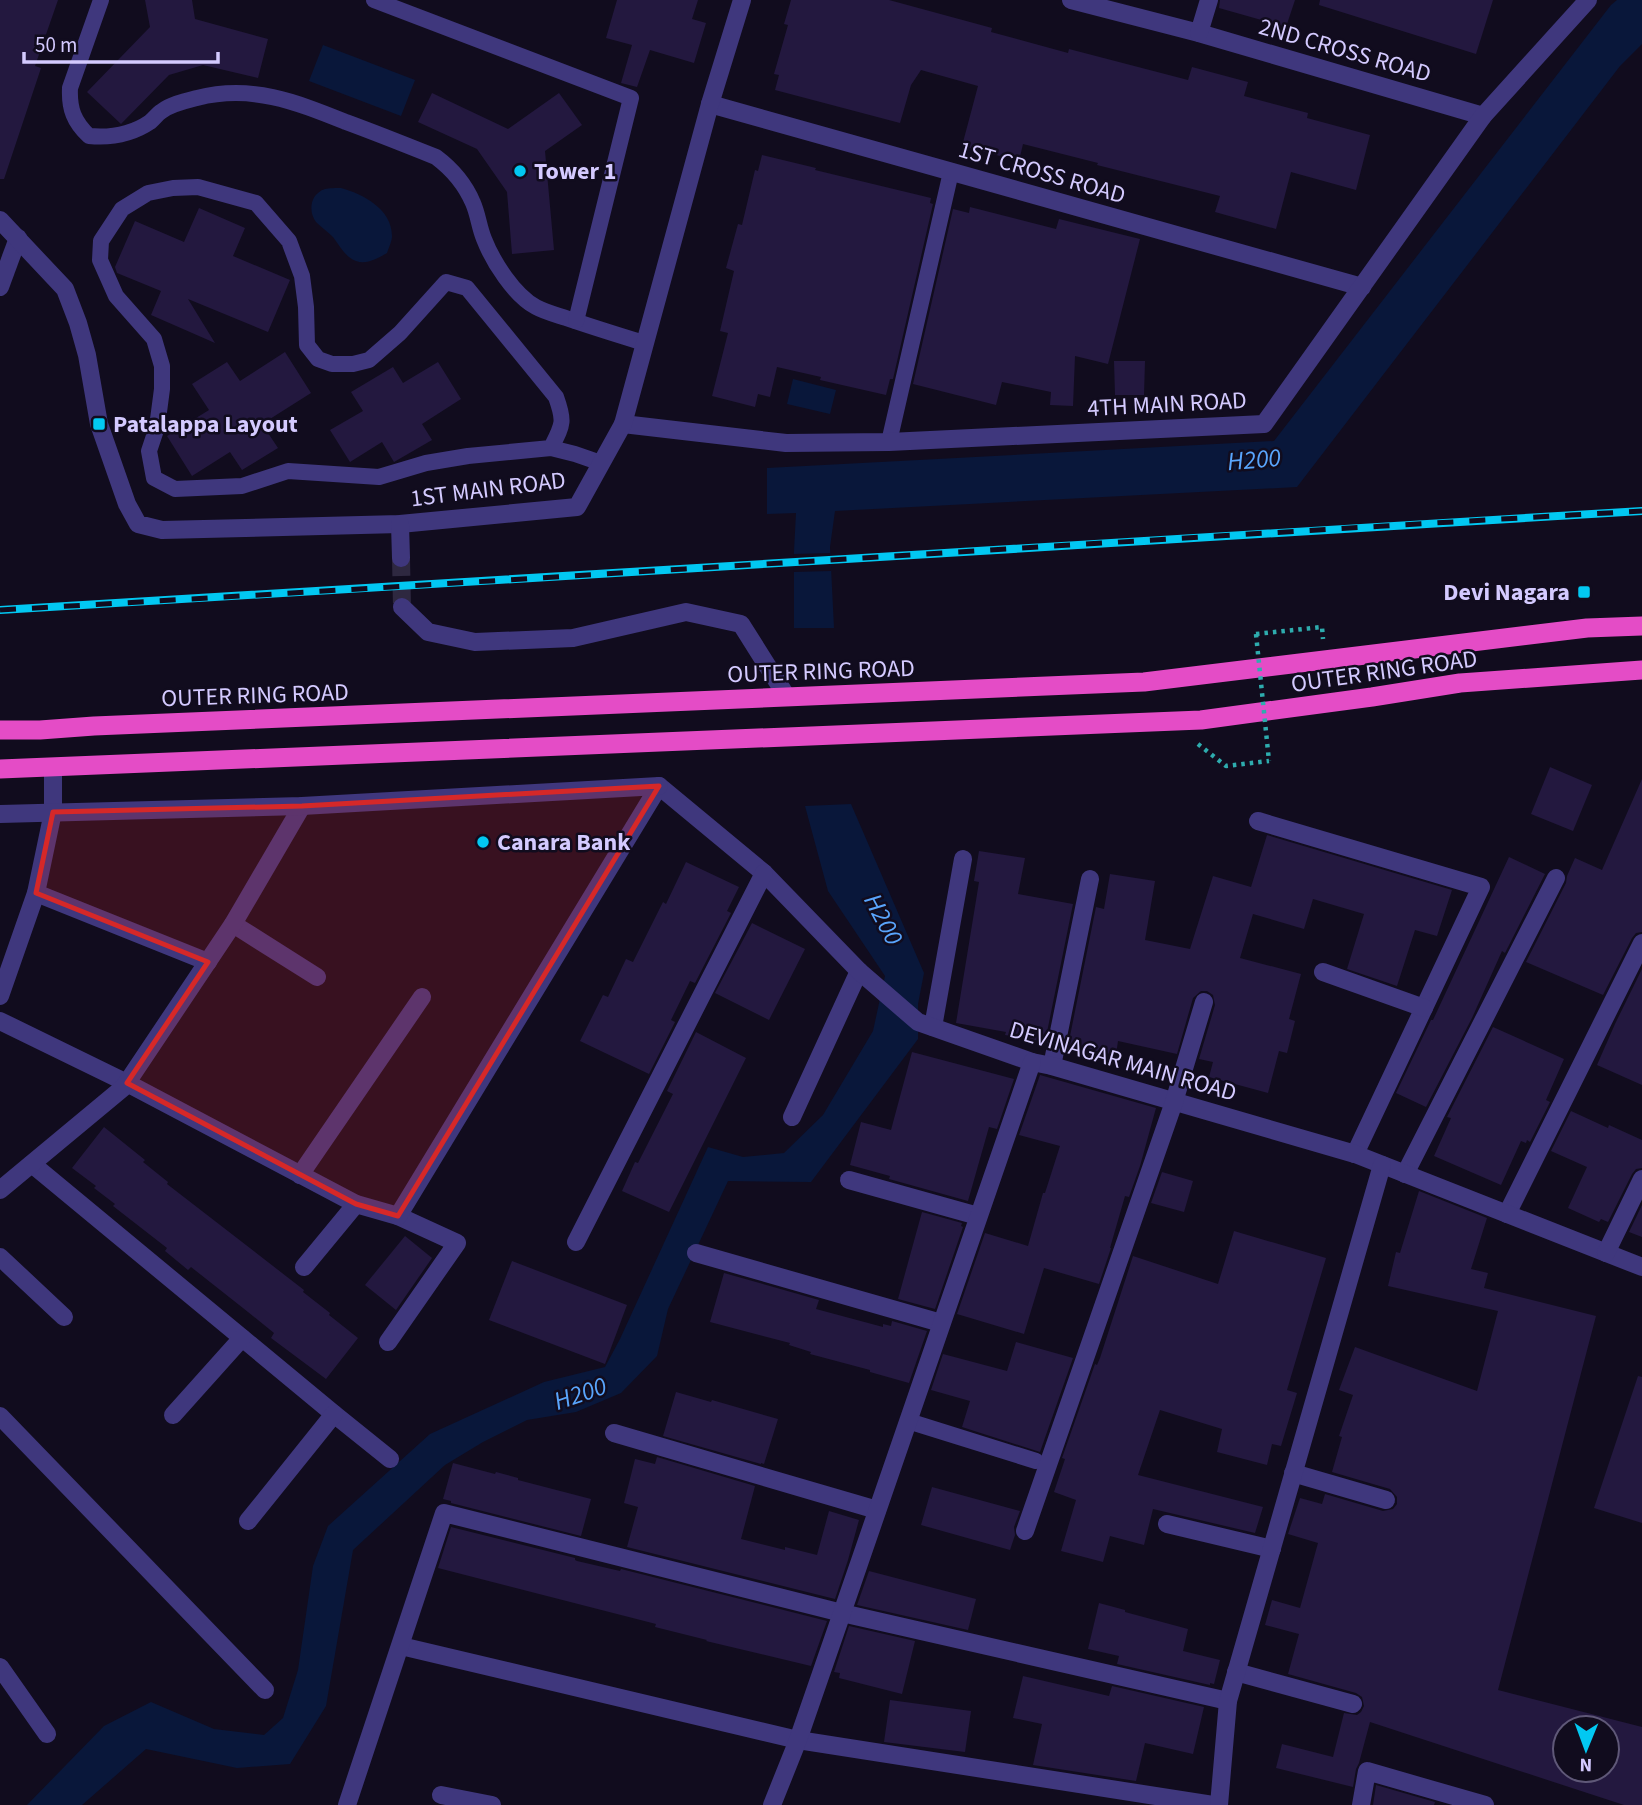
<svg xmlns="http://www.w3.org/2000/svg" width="1642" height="1805" viewBox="0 0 1642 1805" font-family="'Source Sans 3',sans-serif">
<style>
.water{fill:#09173a}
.pier{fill:#110c1e}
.building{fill:#23183f;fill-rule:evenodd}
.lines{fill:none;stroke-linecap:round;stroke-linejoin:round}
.tertiary-tunnel{stroke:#2e2840;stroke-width:18;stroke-dasharray:18 9;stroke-linecap:butt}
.path{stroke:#2eacae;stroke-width:4.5;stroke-dasharray:3.5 5;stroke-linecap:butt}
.service{stroke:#3f377d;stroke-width:16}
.minor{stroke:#3f377d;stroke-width:18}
.tertiary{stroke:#3f377d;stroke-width:18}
.trunk{stroke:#e44cc6;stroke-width:19}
.rail-casing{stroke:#02c8f2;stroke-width:8}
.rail{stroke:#110c1e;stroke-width:5;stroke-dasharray:16;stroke-linecap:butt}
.path-bridge{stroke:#2eacae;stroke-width:4.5;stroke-dasharray:3.5 5;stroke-linecap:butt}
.marked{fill:#d62828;fill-opacity:0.2;stroke:#d62828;stroke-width:5;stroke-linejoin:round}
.poi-dot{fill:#02c8f2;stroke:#110c1e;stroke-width:2.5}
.labels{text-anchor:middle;stroke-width:5;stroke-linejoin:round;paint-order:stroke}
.street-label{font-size:24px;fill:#d4caff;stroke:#110c1e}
.poi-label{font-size:24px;font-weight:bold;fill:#d4caff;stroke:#110c1e;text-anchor:start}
.water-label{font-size:26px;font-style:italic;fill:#59a5fd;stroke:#110c1e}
</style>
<rect width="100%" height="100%" fill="#110c1e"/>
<!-- water -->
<g class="water">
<path d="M1617,0H1642V44L1620,66L1297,487L835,511L830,547L834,628H794V551L796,513L767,514V468L1274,441L1611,5Z"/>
<path d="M323,45L415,80L401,116L309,81Z"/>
<path d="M341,188C363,194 392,209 392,236C392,241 389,247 387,253C378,258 367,265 356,261C345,257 340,246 333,237C328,232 321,227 316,222C308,211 310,194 325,189C329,188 336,188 341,188Z"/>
<path d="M793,379L836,390L830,414L787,404Z"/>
<path d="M851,804L924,973L918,1004V1039L811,1182L728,1181L668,1309L657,1356L621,1393L576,1412L527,1420L483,1442L445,1465L353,1550L326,1706L290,1764L237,1768L146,1749L82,1805H27L104,1726L151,1702L214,1729L264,1735L283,1718L298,1670L313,1566L328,1526L430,1434L544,1382L605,1367L620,1339L708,1147L743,1157L784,1153L823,1115L873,1031L885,976L828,891L805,806Z"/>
</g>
<!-- pier -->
<path class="pier" d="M830,553L831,571L794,572L793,554Z"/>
<!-- building -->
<g class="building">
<path d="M0,0H58L35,66L41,68L4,179H0Z"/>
<path d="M145,0H192L195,19L268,39L258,78L203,65L169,75L121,124L87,92L150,27Z"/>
<path d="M617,0H698L692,19L706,23L694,63L650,50L637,87L621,83L632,45L606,38Z"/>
<path d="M791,0H889L992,28L991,32L1068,53L1069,49L1188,80L1192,67L1248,82L1244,96L1308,113L1307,118L1370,135L1356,190L1291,172L1276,229L1215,212L1220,196L1097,165L1098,163L1023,144L1019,161L962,146L978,86L921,70L911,85L900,123L775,90L779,75L774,74L788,25L784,24Z"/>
<path d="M1220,0H1295L1286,27L1219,8Z"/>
<path d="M1320,0H1493L1476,54L1319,5Z"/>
<path d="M432,93L508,129L559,93L582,125L545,151L554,250L512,254L507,192L477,149L418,122Z"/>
<path d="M762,155L816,168L815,170L931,198L930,203L933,204L893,379H890L886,395L820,380L821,377L777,367L770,397L758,394L755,407L712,396L728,333L720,331L734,271L726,268L738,224L742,225L755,170L758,171Z"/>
<path d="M970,207L1056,229L1059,219L1140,239L1108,364L1075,356L1073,406L1050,405L1051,392L1002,382L996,405L913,384L953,209L969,213Z"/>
<path d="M199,208L245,228L233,256L290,280L268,332L188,299L215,343L151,315L161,291L117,273L115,267L135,221L184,242Z"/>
<path d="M285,352L311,393L262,424L278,448L242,470L230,452L192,476L167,436L209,410L192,384L227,362L240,381Z"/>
<path d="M1114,361H1145L1144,395H1115Z"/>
<path d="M438,362L461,399L422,424L432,440L394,462L382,442L350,462L330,430L363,411L351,392L393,367L403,383Z"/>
<path d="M1550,767L1592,785L1573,831L1531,814Z"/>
<path d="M1642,779V932L1636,933L1632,938L1603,995L1526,962L1566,883L1567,876L1575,858L1602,870Z"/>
<path d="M1267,835L1452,890L1437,936L1415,930L1397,986L1347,969L1364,914L1313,899L1304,929L1253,914L1240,958L1301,974L1289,1019L1295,1021L1287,1053L1279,1051L1268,1093L1209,1077L1213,1062L1199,1059L1215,1005L1213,995L1207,991H1201L1193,998L1177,1054L1118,1041L1116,1055L1068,1046L1096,907L1104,909L1110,874L1155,881L1145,940L1190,949L1213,876L1251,887Z"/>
<path d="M979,851L1025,858L1018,894L1073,904L1045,1042L1005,1035L1006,1032L956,1023L979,882L974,881Z"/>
<path d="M1509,857L1545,874L1505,953L1502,951L1472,1018L1426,1107L1396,1093L1431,1020H1433Z"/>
<path d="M686,862L739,887L727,911L731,913L695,983L690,981L671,1020L675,1022L649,1074L580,1041L603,995L608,997L626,959L633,962L663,902L666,904Z"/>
<path d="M752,923L805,949L769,1020L715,993Z"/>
<path d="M1642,969V1085L1597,1065L1615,1024Z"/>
<path d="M1493,1027L1564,1059L1546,1100L1550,1102L1530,1142L1527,1140L1526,1143L1521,1141L1501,1185L1434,1156L1451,1118L1447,1117Z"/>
<path d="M696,1032L746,1058L669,1212L622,1191L635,1162L638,1163L673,1094L667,1091Z"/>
<path d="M912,1052L1014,1079L997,1129L989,1127L968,1201L889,1179L890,1176L850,1165L861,1122L891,1130Z"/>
<path d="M1040,1075L1156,1108L1140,1166L1129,1197L1125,1196L1110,1248H1111L1099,1284L1044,1268L1024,1334L957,1314L985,1233L1028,1246L1043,1193H1045L1060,1146L1019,1135Z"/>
<path d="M1571,1111L1608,1128L1609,1125L1642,1140V1168L1636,1169L1632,1174L1608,1222L1601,1219L1599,1222L1568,1208L1587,1167L1551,1151Z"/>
<path d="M104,1127L145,1160L143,1162L168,1182L167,1184L304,1290L303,1292L330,1313L329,1315L358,1338L326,1379L271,1338L274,1333L248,1312L191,1267L188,1270L165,1251L167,1248L113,1206L115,1204L94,1188L96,1186L72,1168Z"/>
<path d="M1162,1172L1193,1181L1184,1212L1151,1203Z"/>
<path d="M1419,1191L1487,1218L1471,1269L1488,1273L1484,1288L1596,1316L1498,1690L1642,1727V1805H1624L1370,1722L1359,1763L1356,1769L1353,1787L1276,1768L1282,1744L1333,1757L1344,1713L1357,1715L1361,1712L1364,1706L1362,1697L1356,1693L1288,1674L1299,1634L1265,1625L1272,1600L1300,1608L1318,1543L1288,1534L1300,1498L1322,1504L1325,1494L1383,1511L1393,1509L1397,1504V1497L1390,1489L1332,1472L1342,1437L1339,1436L1353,1395L1339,1390L1355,1347L1477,1391L1498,1311L1388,1286L1396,1252L1400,1253ZM1565,1728H1607V1770H1565Z"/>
<path d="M1642,1205V1237L1629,1232Z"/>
<path d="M922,1212L962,1223L961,1226L963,1227L935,1309L898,1299Z"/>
<path d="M1234,1231L1326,1258L1287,1390L1297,1393L1281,1446L1272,1444L1267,1465L1217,1452L1222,1429L1160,1410L1138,1475L1263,1507L1255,1533L1153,1509L1144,1545L1110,1536L1103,1562L1061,1551L1076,1500L1054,1492L1065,1459L1062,1458L1095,1364L1097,1365L1100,1358L1133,1256L1218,1284Z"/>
<path d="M405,1236L432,1258L396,1310L365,1285Z"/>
<path d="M512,1261L627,1305L605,1364L489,1320Z"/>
<path d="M724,1273L819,1300L816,1309L883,1327V1324L891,1326L892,1321L927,1331L909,1383L870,1372V1370L810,1354L811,1352L789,1345L790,1343L710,1322Z"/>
<path d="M1016,1342L1073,1358L1040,1452L962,1427L970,1401L931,1390L943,1354L1007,1371Z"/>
<path d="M1638,1376L1642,1377V1523L1594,1508Z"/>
<path d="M676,1392L711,1402L712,1400L778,1419L764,1464L761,1463V1464L663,1436Z"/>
<path d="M657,1457L755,1486L741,1539L785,1550V1547L817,1555L829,1511L859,1520L848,1560L835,1599L627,1547L638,1507L624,1503L635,1459L655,1464Z"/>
<path d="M453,1463L495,1474L496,1472L518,1478V1480L591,1499L581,1536L451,1503V1501L443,1499Z"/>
<path d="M932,1487L1020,1511L1014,1527L1015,1535L1010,1550L921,1525Z"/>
<path d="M451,1527L575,1558V1560L577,1561L620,1571L621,1569L827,1621L811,1666L706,1641L707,1640L655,1627L656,1624L438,1568Z"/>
<path d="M869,1571L976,1599L968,1630L857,1605Z"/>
<path d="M1099,1603L1125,1610V1612L1188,1629L1183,1651L1220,1660L1214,1684L1210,1683V1685L1117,1664L1119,1656L1088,1649Z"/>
<path d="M849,1626L915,1641L902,1694L839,1678L840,1673L834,1672Z"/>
<path d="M1023,1676L1109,1696L1112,1686L1204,1707L1193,1754L1145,1743L1136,1781L1033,1765L1042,1724L1013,1718Z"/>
<path d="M890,1700L971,1711L965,1752L884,1742Z"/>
<path d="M1376,1785L1435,1802L1434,1805H1373Z"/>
</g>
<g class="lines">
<!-- tertiary-tunnel -->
<path class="tertiary-tunnel" d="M401,558L402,607"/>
<!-- path -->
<g class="path">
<path d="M1256,634L1322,627L1323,639"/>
<path d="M1198,744L1226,766L1269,761"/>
</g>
<!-- service -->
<g class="service">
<path d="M101,0L70,88C69,109 74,122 89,136C111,138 131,135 150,122C154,119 157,114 162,111C171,104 185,101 197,98C252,84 296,102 346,122C376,133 406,145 436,157C452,169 465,184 473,203C478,214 479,227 484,239C493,262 514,295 536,307C545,312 557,315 566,318C592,327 618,335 644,343"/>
<path d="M374,0L631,98L576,321"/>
<path d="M889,442L951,172"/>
<path d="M551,448C563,424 565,422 556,397L467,288L446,282L400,333L369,360L353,364H332L318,359L307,345L306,307L302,276L289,241L256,203L198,187L173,188L148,193L122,209L101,241L100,260L116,296L154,339L162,366V389L157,427L149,451L154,478L175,489L242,486L288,471L379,477L426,463L468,456L551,448L575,454L601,463"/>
<path d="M908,1421L1036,1461"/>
</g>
<!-- minor -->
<g class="minor">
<path d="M1071,0L1199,33L1483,116"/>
<path d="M1199,33L1209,0"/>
<path d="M710,104L1362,287"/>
<path d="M0,287L18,238"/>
<path d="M623,424L786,443L889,442L1264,424L1483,116L1588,0"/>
<path d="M1258,821L1481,887L1355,1154"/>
<path d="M36,893L208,962"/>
<path d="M233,924L317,977"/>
<path d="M1323,972L1424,1008"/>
<path d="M0,996L36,893L53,812V767"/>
<path d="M0,1021L127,1083L356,1204L398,1216L457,1243L388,1342"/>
<path d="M933,1027L963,859"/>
<path d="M1052,1066L1090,879"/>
<path d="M792,1117L859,971"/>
<path d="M32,1164L334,1414L390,1459"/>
<path d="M1405,1174L1556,878"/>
<path d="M300,1175L422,997"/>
<path d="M849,1180L978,1216"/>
<path d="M0,1190L124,1087L233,924L302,806"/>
<path d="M1507,1214L1642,943"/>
<path d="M398,1216L659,786L764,873L859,971L918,1022L1032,1062L1052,1066L1355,1154L1642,1267"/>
<path d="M576,1242L764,873"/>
<path d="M696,1253L941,1323"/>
<path d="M1606,1253L1642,1179"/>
<path d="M0,1257L64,1317"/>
<path d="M304,1267L356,1204"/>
<path d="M173,1415L242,1338"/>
<path d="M0,1416L265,1690"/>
<path d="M614,1433L877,1510"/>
<path d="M1293,1473L1386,1500"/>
<path d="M248,1521L334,1414"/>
<path d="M1167,1524L1272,1549"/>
<path d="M1025,1531L1174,1102L1204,1002"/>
<path d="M401,1646L798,1740L1213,1805"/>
<path d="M0,1667L47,1734"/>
<path d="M1236,1672L1353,1704"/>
<path d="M441,1795L492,1805"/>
<path d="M347,1805L444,1513L842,1613L1228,1701"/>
<path d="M772,1805L798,1740L842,1613L1032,1062"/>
<path d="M1219,1805L1228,1701L1382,1165"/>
<path d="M1361,1805L1367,1771L1485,1805"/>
</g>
<!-- tertiary -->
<g class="tertiary">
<path d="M0,220L65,289L78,323L87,355L99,424L127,504L138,524L162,530L400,524L577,507L623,424L710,104L742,0"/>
<path d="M400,524L401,558"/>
<path d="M402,607L428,632L475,642L573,638L686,612L741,624L787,697"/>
<path d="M0,814L302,806L659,786"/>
</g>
<!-- trunk -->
<g class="trunk">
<path d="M0,730H40L94,726L1144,682L1587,628L1642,626"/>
<path d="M0,769L1201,720L1372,697L1460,683L1642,670"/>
</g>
<defs>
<path id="rail" d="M0,610C547,579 1095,542 1642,511"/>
</defs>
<!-- rail casing -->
<use href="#rail" class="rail-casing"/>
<!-- rail -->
<use href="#rail" class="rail"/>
<!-- path-bridge -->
<path class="path-bridge" d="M1256,634L1269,761"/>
</g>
<!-- marked area -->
<path class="marked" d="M659,786L398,1216L356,1204L127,1083L208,962L36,893L53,812L302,806Z"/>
<!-- markers -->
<g class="poi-dot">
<circle cx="520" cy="171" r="7"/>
<rect x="92" y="417" width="14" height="14" rx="3.5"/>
<rect x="1577" y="585" width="14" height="14" rx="3.5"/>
<circle cx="483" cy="842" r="7"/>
</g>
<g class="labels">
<!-- street labels -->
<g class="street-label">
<text transform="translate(1345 50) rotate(16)" y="8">2ND CROSS ROAD</text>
<text transform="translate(1042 172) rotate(16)" y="8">1ST CROSS ROAD</text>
<text transform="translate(1167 404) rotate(-3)" y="8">4TH MAIN ROAD</text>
<text transform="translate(488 489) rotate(-7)" y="8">1ST MAIN ROAD</text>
<text transform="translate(821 671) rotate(-2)" y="8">OUTER RING ROAD</text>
<text transform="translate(1384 671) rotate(-8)" y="8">OUTER RING ROAD</text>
<text transform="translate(255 695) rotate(-2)" y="8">OUTER RING ROAD</text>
<text transform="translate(1123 1061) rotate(16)" y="8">DEVINAGAR MAIN ROAD</text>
</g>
<!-- poi labels -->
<g class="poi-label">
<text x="534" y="179">Tower 1</text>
<text x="113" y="432">Patalappa Layout</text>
<text x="1570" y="600" text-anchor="end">Devi Nagara</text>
<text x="497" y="850">Canara Bank</text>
</g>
<!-- water labels -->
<g class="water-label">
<text transform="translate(1254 459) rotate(-5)" y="9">H200</text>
<text transform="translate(884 919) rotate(62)" y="9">H200</text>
<text transform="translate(580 1393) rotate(-19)" y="9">H200</text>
</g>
</g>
<!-- north arrow -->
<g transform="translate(1586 1749) rotate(181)"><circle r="33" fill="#110c1e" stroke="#5f5878" stroke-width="2"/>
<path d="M0-5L12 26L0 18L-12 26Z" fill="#02c8f2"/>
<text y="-10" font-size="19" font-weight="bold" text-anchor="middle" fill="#d4caff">N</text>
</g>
<!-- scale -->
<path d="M24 52v10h194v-10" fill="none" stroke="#d4caff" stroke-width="3.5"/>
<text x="35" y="52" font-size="21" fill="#d4caff" stroke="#110c1e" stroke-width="5" paint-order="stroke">50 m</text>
</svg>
